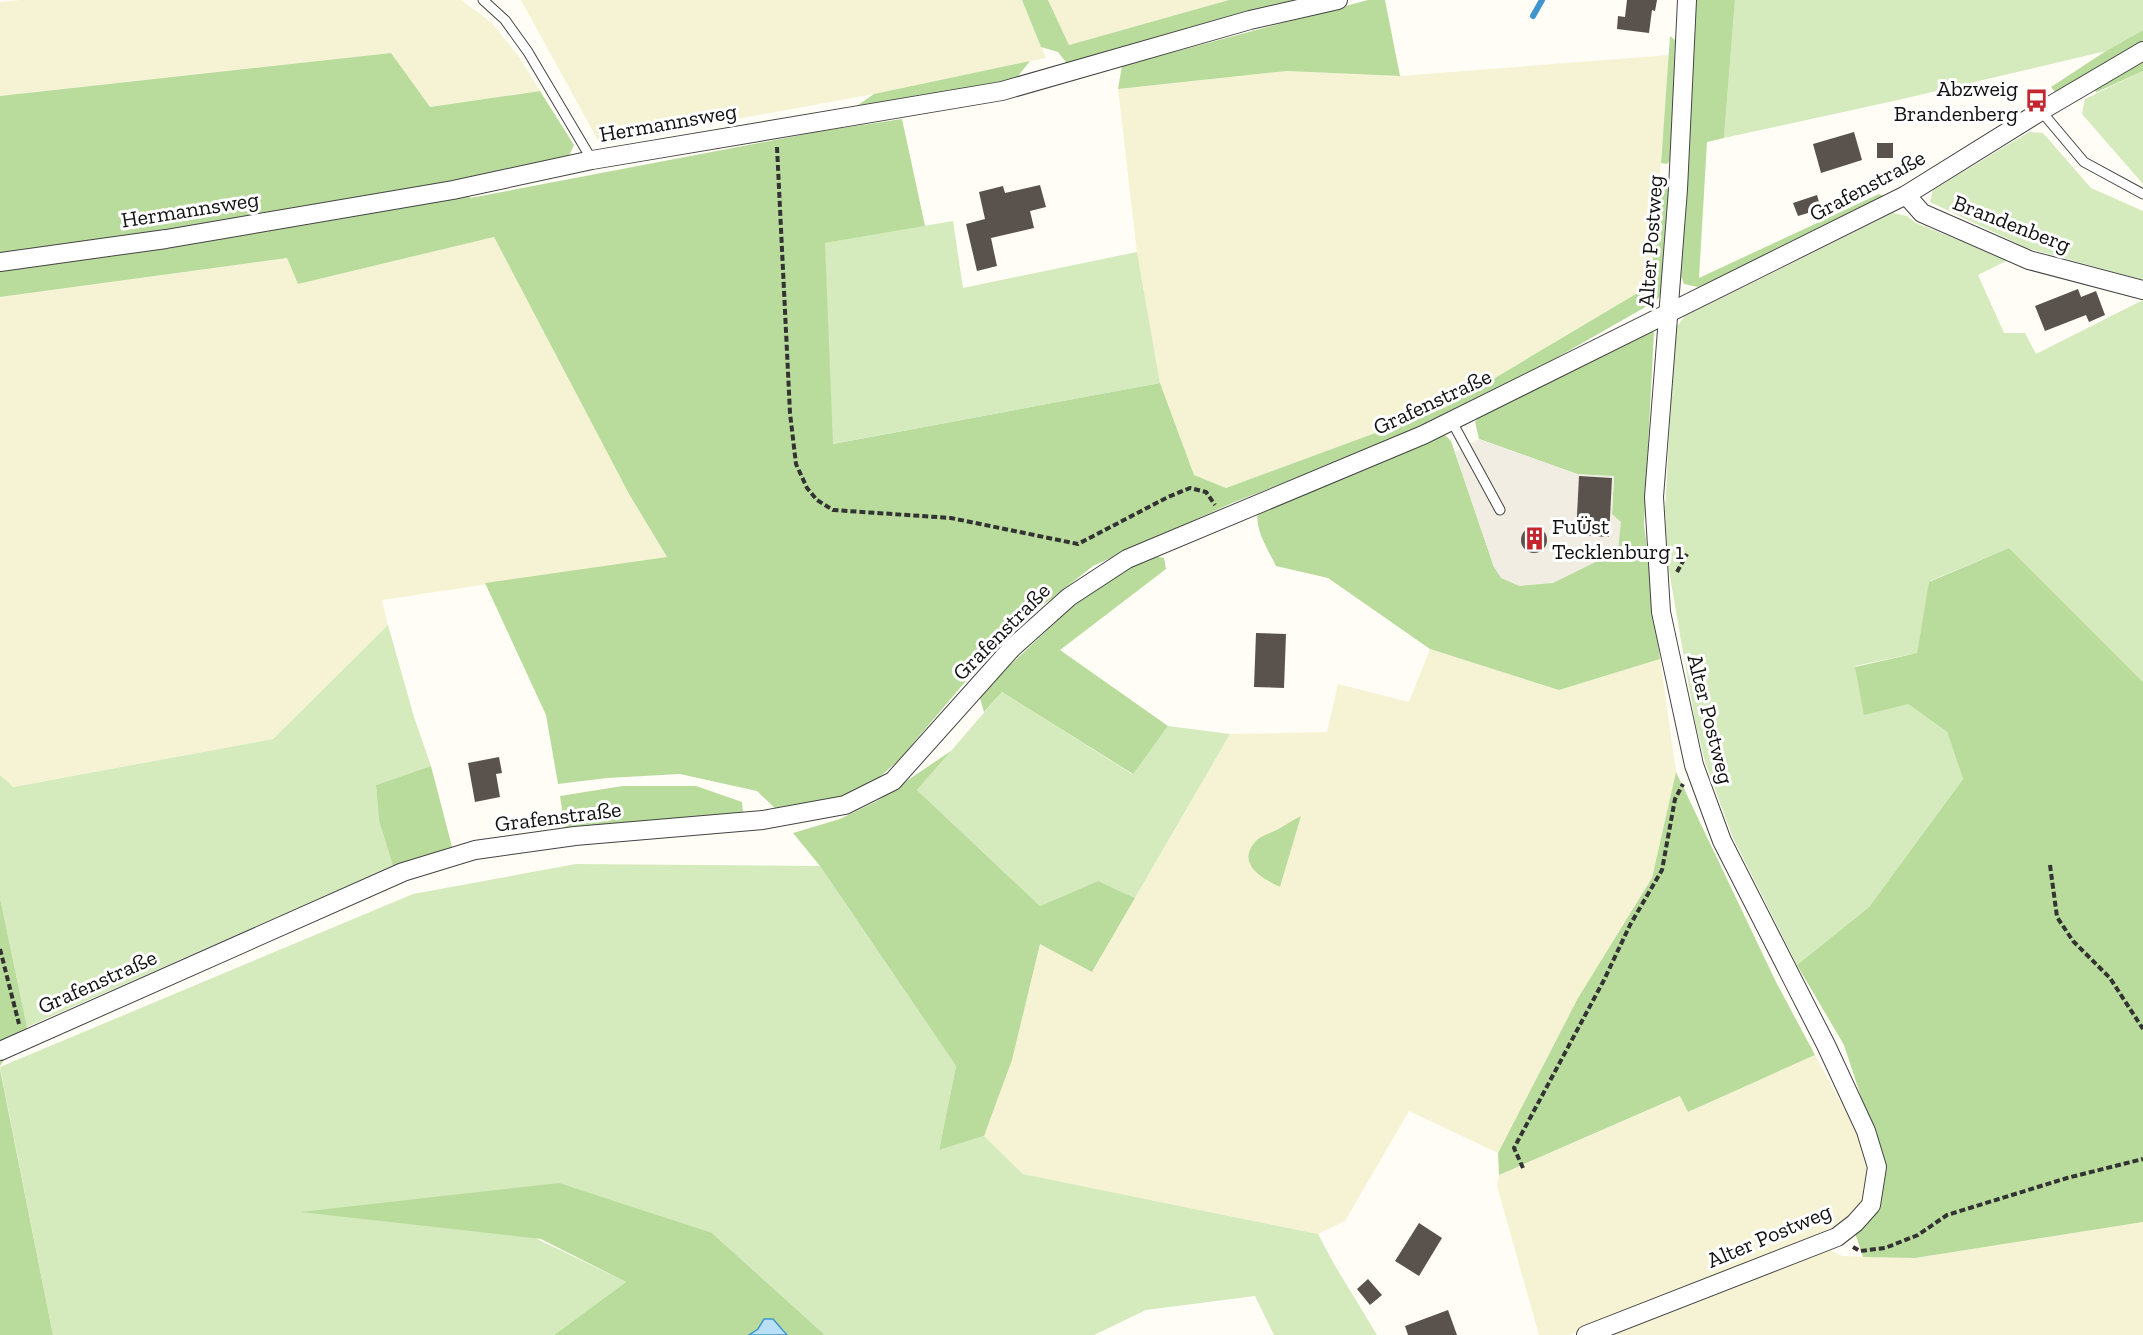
<svg xmlns="http://www.w3.org/2000/svg" width="2143" height="1335" viewBox="0 0 2143 1335" font-family="'Zilla Slab',serif">
<style>
.farmland{fill:#f6f3d4;fill-rule:evenodd}
.green{fill:#d5ebbd}
.forest{fill:#b9dc9c}
.plaza{fill:#f1ede2}
.water{fill:#b9e0f7;stroke:#3f96cf;stroke-width:1.5}
.lines{fill:none;stroke-linecap:round;stroke-linejoin:round}
.stream{stroke:#3f96cf;stroke-width:6}
.building{fill:#5a524d}
.lane-casing{stroke:#444;stroke-width:11}
.street-casing{stroke:#444;stroke-width:20}
.path{stroke:#333;stroke-width:4;stroke-dasharray:6 3;stroke-linecap:butt}
.lane{stroke:#fff;stroke-width:9}
.street{stroke:#fff;stroke-width:18}
.labels{text-anchor:middle;stroke-width:6;stroke-linejoin:round;paint-order:stroke}
.poi-label{font-size:22px;fill:#111;stroke:#fff;text-anchor:end}
.street-label{font-size:22px;fill:#111;stroke:#fff}
</style>
<rect width="100%" height="100%" fill="#fffdf5"/>
<!-- farmland -->
<g class="farmland">
<path d="M20,0H461L491,22L519,57L540,91L429,107L390,53L0,96V2Z"/>
<path d="M521,0H1022L1046,58L874,94L600,144Z"/>
<path d="M1048,0H1229L1069,45Z"/>
<path d="M1669,55L1651,285L1446,407L1226,488L1194,475L1160,383L1137,252L1118,89L1287,71L1400,76Z"/>
<path d="M494,237L629,494L667,557L382,600L388,625L273,739L12,787L0,775V297L287,258L298,284Z"/>
<path d="M1430,649L1559,690L1660,659L1676,772L1652,878L1578,998L1498,1153L1409,1111L1345,1221L1318,1234L1023,1174L984,1136L1012,1060L1040,944L1093,971L1230,734L1327,732L1338,684L1409,702ZM1300,817L1280,887L1266,880L1250,851L1255,842L1265,835Z"/>
<path d="M1815,1055L1855,1128L1868,1165L1866,1190L1854,1214L1834,1229L1735,1271L1569,1335H1539L1497,1186L1499,1175L1681,1096L1689,1112Z"/>
<path d="M2143,1222V1335H1613L1830,1250L1842,1256L1915,1258Z"/>
</g>
<!-- green -->
<g class="green">
<path d="M1735,0H2143V30L2106,51L1898,100L1724,138Z"/>
<path d="M2143,71V184L2082,114L2085,99Z"/>
<path d="M2029,132L2043,133L2091,188L2143,211V280L2027,248L1930,202L1933,190Z"/>
<path d="M1893,213L1907,216L1916,223L2008,260L1978,275L2004,333H2025L2036,354L2143,300V682L2009,548L1930,581L1917,653L1855,666L1947,732L1963,779L1869,907L1797,965L1733,838L1705,762L1695,721L1668,565L1665,510L1675,329L1685,316Z"/>
<path d="M953,221L963,288L1137,252L1160,383L832,444L824,243Z"/>
<path d="M388,625L414,717L431,766L376,785L379,821L393,866L27,1027L0,898V775L13,787L273,739Z"/>
<path d="M1002,692L1132,774L1168,726L1230,734L1135,898L1098,881L1040,906L917,790Z"/>
<path d="M576,864L820,866L956,1066L939,1150L984,1136L1023,1174L1318,1234L1334,1264L1377,1335H1274L1255,1296L1146,1310L1094,1335H825L712,1233L304,1212L535,1238L626,1282L554,1335H53L0,1067L413,894Z"/>
</g>
<!-- forest -->
<g class="forest">
<path d="M1022,0H1048L1069,45L1229,0H1309L1069,66L1058,52L1041,47Z"/>
<path d="M1368,0H1385L1400,76L1287,71L1118,89L1122,66Z"/>
<path d="M1690,0H1735L1724,138L1707,142L1699,278L1879,194L1885,197L1733,274L1698,287L1684,284L1679,271Z"/>
<path d="M2143,30V42L2056,93L2051,87L2106,51Z"/>
<path d="M1670,36L1675,40L1671,159L1667,164L1661,163Z"/>
<path d="M391,53L430,107L540,91L574,145L568,158L459,181L470,198L822,131L902,119L925,226L825,243L833,444L1160,383L1194,475L1226,488L1446,407L1651,285L1659,184L1666,182L1671,191L1665,290L1656,301L1472,406L1381,445L1232,503L1093,566L1042,606L988,655L898,761L868,787L828,801L780,813L757,791L680,774L607,778L558,784L546,715L485,583L667,557L629,494L494,237L298,284L287,258L0,297V96Z"/>
<path d="M2143,58V71L2097,92L2090,89Z"/>
<path d="M1030,61L1014,81L851,110L874,94Z"/>
<path d="M1648,331L1654,332L1644,524L1660,659L1559,690L1430,649L1328,578L1276,566C1268,549 1254,529 1258,510L1445,435L1451,441L1494,567L1612,514L1614,477L1577,474L1479,439L1475,422L1480,416Z"/>
<path d="M2009,548L2143,682V1222L1915,1258L1863,1257L1855,1233L1883,1164L1844,1045L1797,965L1869,907L1963,779L1947,732L1908,704L1864,715L1855,667L1917,653L1929,582Z"/>
<path d="M1154,556L1164,558L1166,569L1060,650L1168,726L1133,774L1002,692L984,712L980,698L1009,666L1072,607L1123,569Z"/>
<path d="M951,751L917,790L1040,906L1098,881L1135,898L1092,972L1040,944L1012,1060L984,1136L939,1150L956,1066L820,866L793,833L840,819L877,801Z"/>
<path d="M431,766L452,847L393,866L379,821L376,785Z"/>
<path d="M1676,772L1776,982L1815,1055L1688,1112L1680,1096L1499,1175L1498,1153L1578,998L1652,878Z"/>
<path d="M623,786H696L742,802L743,812L731,817L565,830L560,796Z"/>
<path d="M1301,816L1280,887C1263,879 1236,864 1255,842C1261,835 1272,833 1280,828C1287,824 1293,820 1301,816Z"/>
<path d="M0,898L27,1027L0,1066Z"/>
<path d="M0,1069L53,1335H0Z"/>
<path d="M559,1183L712,1233L825,1335H787L783,1329H758L749,1335H554L626,1282L541,1239L300,1212Z"/>
</g>
<!-- plaza -->
<path class="plaza" d="M1479,439L1577,474L1614,476L1612,514L1621,522L1618,551L1553,583L1519,586L1501,578L1494,567L1455,452Z"/>
<!-- water -->
<path class="water" d="M764,1319H773L787,1335H749L758,1329Z"/>
<g class="lines">
<!-- stream -->
<path class="stream" d="M1533,16L1542,0"/>
</g>
<!-- building -->
<g class="building">
<path d="M1627,0H1657L1655,11L1652,10L1649,33L1617,29L1618,16L1625,17Z"/>
<path d="M1854,132L1862,160L1821,173L1813,144Z"/>
<rect x="1877" y="143" width="16" height="15"/>
<path d="M1040,185L1046,207L1030,211L1034,228L991,238L997,266L977,271L966,224L985,219L979,192L1003,186L1005,193Z"/>
<path d="M1817,195L1821,209L1798,216L1793,203Z"/>
<path d="M2078,289L2081,297L2096,291L2105,315L2089,322L2086,315L2045,331L2035,306Z"/>
<path d="M1579,476L1612,478L1609,537L1576,535Z"/>
<circle cx="1534" cy="540" r="13"/>
<path d="M1256,633L1286,634L1284,688L1254,687Z"/>
<path d="M499,757L502,773L496,774L500,797L475,802L468,763Z"/>
<path d="M1419,1223L1442,1238L1419,1276L1395,1261Z"/>
<path d="M1368,1279L1382,1295L1370,1305L1357,1289Z"/>
<path d="M1448,1310L1457,1335H1408L1405,1326Z"/>
</g>
<g class="lines">
<defs>
<g id="lane">
<path d="M483,0L505,20L528,52L592,160"/>
<path d="M2041,111L2084,162L2143,194"/>
<path d="M1451,420L1500,510"/>
</g>
<g id="street">
<path d="M1906,195L1922,213L2029,260L2143,290"/>
<path d="M0,262L166,239L453,190L592,160L1002,91L1250,20L1338,0"/>
<path d="M0,1051L403,872L475,850L575,836L763,820L845,805L893,781L1012,648L1069,597L1127,559L1423,435L1906,195L2041,111L2143,51"/>
<path d="M1586,1335L1837,1237L1855,1223L1871,1205L1877,1167L1866,1131L1826,1045L1722,841L1694,765L1661,612L1654,497L1678,189L1687,0"/>
</g>
</defs>
<!-- lane casing -->
<use href="#lane" class="lane-casing"/>
<!-- street casing -->
<use href="#street" class="street-casing"/>
<!-- path -->
<g class="path">
<path d="M777,147L790,413L796,464L807,488L817,500L833,510L951,518L1078,544L1168,497L1190,488L1206,492L1215,505"/>
<path d="M1677,572L1687,554"/>
<path d="M2050,865L2057,917L2073,941L2110,978L2143,1029"/>
<path d="M0,949L19,1024"/>
<path d="M1523,1168L1514,1148L1604,980L1630,925L1662,870L1675,799L1683,784"/>
<path d="M1853,1247L1860,1251L1885,1248L1918,1235L1947,1215L2067,1178L2143,1159"/>
</g>
<!-- lane -->
<use href="#lane" class="lane"/>
<!-- street -->
<use href="#street" class="street"/>
</g>
<!-- icons -->
<defs>
<symbol id="bus-bare" viewBox="-9 -9 18 18"><path d="M-5-6H5V4H4V6H2V4H-2V6H-4V4H-5ZM-3.5-4V0h7V-4ZM-3.5 1.2v1.5H-2V1.2ZM2 1.2v1.5H3.5V1.2Z" fill="#c4262e" stroke="#fff" stroke-width="2.5" paint-order="stroke"/></symbol>
<symbol id="building-bare" viewBox="-9 -9 18 18"><path d="M-4-6H4V6H1V3H-1V6H-4ZM-2.5-4.3h1.7v1.8h-1.7ZM.8-4.3h1.7v1.8H.8ZM-2.5-1h1.7V.8h-1.7ZM.8-1h1.7V.8H.8Z" fill="#c4262e" stroke="#fff" stroke-width="2.5" paint-order="stroke"/></symbol>
</defs>
<g fill-rule="evenodd">
<use href="#bus-bare" x="2020" y="84" width="33" height="33"/>
<use href="#building-bare" x="1518" y="522" width="33" height="33"/>
</g>
<g class="labels">
<!-- poi labels -->
<g class="poi-label">
<text x="2018" y="96">Abzweig<tspan x="2018" dy="25">Brandenberg</tspan></text>
<text x="1552" y="534" text-anchor="start">FuÜst<tspan x="1552" dy="25">Tecklenburg 1</tspan></text>
</g>
<!-- street labels -->
<g class="street-label">
<text transform="translate(668 122) rotate(-10)" y="8">Hermannsweg</text>
<text transform="translate(1867 185) rotate(-28)" y="8">Grafenstraße</text>
<text transform="translate(190 209) rotate(-9)" y="8">Hermannsweg</text>
<text transform="translate(2012 223) rotate(21)" y="8">Brandenberg</text>
<text transform="translate(1650 241) rotate(-86)" y="8">Alter Postweg</text>
<text transform="translate(1432 401) rotate(-25)" y="8">Grafenstraße</text>
<text transform="translate(1001 631) rotate(-45)" y="8">Grafenstraße</text>
<text transform="translate(1711 719) rotate(76)" y="8">Alter Postweg</text>
<text transform="translate(558 816) rotate(-7)" y="8">Grafenstraße</text>
<text transform="translate(97 981) rotate(-24)" y="8">Grafenstraße</text>
<text transform="translate(1769 1235) rotate(-23)" y="8">Alter Postweg</text>
</g>
</g>
</svg>
